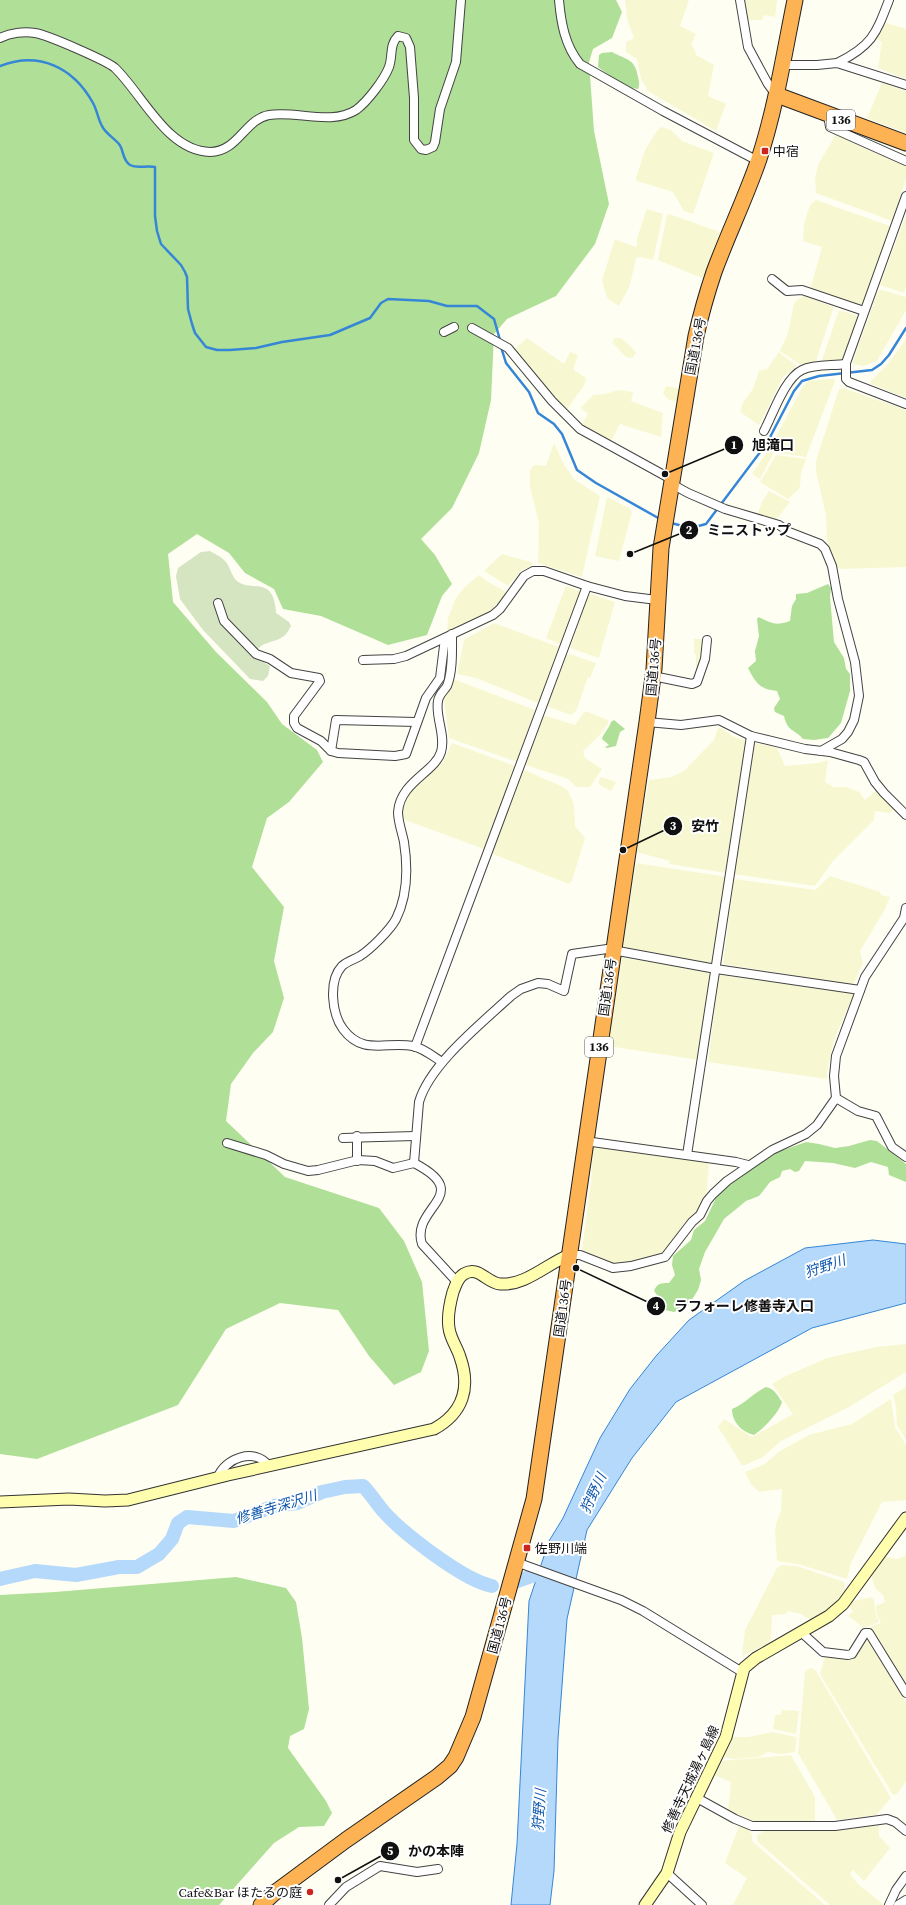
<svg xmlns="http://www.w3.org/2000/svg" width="906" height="1905" viewBox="0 0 906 1905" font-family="'Source Serif 4','Noto Sans JP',serif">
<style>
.farmland{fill:#f7f8d1}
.forest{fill:#b0df97}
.cemetery{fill:#d5e4c1}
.water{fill:#b4d9fa;stroke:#3686d7}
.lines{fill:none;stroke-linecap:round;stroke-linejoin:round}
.stream{stroke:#3686d7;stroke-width:2.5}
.river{stroke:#b4d9fa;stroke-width:14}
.street-casing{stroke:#434343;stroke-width:10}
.secondary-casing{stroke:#323232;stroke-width:13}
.highway-casing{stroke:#212121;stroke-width:17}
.street{stroke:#fff;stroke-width:8}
.secondary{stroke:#fffeae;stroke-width:11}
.highway{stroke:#fdb253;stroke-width:15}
.poi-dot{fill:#cb261d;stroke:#fff;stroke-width:1.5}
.labels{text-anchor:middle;stroke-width:4;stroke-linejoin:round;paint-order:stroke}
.shield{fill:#fff;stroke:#585858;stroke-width:1}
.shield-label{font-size:12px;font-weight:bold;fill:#101010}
.poi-label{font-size:13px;fill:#101010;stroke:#fff;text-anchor:start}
.street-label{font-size:13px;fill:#101010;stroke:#fff}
.water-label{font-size:14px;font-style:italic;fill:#0f58ac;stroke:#fff}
.leader{fill:none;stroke:#101010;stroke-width:1.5}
.callout-dot{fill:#101010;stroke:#fff;stroke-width:1.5}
.mark-label{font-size:12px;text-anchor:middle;font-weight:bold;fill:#fff}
.callout-label{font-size:14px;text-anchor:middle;font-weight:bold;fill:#101010;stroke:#fff;stroke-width:4;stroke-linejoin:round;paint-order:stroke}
</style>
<rect width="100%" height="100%" fill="#fffef3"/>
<!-- farmland -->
<g class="farmland">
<path d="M625,0H689L680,26L696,34L691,45L695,50L696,55L714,65L708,96L726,104L716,131L648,91L641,79L637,59L626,52V42L634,38L627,19Z"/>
<path d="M745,0H777L775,17L764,15L762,20H748Z"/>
<path d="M883,22L906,29V79L878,68L882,42L876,39V37Z"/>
<path d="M882,83L906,91V133L867,118Z"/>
<path d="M661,127L671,130L682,141L714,153L693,214L684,211L673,192L637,181L636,178L645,150L657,131Z"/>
<path d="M836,134L871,151L906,165V179L892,221L816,193L815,179L818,165Z"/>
<path d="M816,200L890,226L863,304L860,306L810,290L822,247L803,241L804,223L810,205Z"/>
<path d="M647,209L663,214L653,260L641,257L636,258L630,285L619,306L607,298L602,280L615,239L635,247L637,246V238Z"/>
<path d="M669,214L720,232L705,275L702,278L660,261L658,259L667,215Z"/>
<path d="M906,215V286L904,293L880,285Z"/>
<path d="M882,290L906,297V310L877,361L864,366L852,364L878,291Z"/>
<path d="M804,296L834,307L816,361L801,365L780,351L788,333L794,304L798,299Z"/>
<path d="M839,310L856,315L858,320L843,359L837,362L821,363Z"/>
<path d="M527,338L564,364L570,352L578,355L574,367V370L586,378L585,384L567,409L565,410L514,350Z"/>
<path d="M615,338H621L632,348L636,353L632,358L626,357L612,342Z"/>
<path d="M906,339V398L871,384V381L888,364Z"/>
<path d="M779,352L797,366L783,377L759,425L740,412L741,409L743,402L753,389L759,371L767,369Z"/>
<path d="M829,379H834L835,381L806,457L774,452L760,479L752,474L771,446L803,386L809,381Z"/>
<path d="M666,386L680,389L678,401L669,400L665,396L663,393Z"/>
<path d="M843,388L906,410V567L842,569L835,567L833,559L827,540L826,515L816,471V461L839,389Z"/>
<path d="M618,390L633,392L631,401L663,413L661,437L620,424L611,441L582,424L588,414L581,408L593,395L606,394Z"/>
<path d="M554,443L564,465L575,480L600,496L582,577L538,563L539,523L530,487V471L533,466L536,465L546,466Z"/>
<path d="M776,455L806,459L801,474L800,486L799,489L788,499L760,482Z"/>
<path d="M769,491L790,502L775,521L757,515L762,502Z"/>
<path d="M607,497L629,508L632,512L619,561L595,556Z"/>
<path d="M502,554L531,562L533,565L521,571L508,586L484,571Z"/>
<path d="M479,575L488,582L505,591V594L494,608L488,613L447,631L448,618L456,598L464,588Z"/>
<path d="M566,586L580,591L561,644H559L546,638Z"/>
<path d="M591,594L615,602L599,658L570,648L588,596Z"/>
<path d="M494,623L559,647L540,702L538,703L476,678L457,674L464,640Z"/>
<path d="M694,639H704L699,669H696V655L694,654Z"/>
<path d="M569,654L596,663L590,678L588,677L576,711L571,715L549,707L547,705L565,657Z"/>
<path d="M453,679L535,710L517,762L449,738L444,699Z"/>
<path d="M584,712H588L608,720V724L600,735L583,751L585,758L602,769L590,787H576L568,779L526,765L524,764L543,715L575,725Z"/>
<path d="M718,728H722L732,736L746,741L726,873L669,864L670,861L636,852L649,780L672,777L685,770L714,740Z"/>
<path d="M452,743L515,766L484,849L405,820L403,817L401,811L403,805L410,793L443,762Z"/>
<path d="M755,743L777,748L785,766L818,763L828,760L825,782L834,787H847L859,792L865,800L877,790L894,810L889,813L875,811L874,820L834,860L815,886L734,874Z"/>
<path d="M524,770L561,786L568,791L574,804L575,826L585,838L572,881L569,884L493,854L492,850L522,772Z"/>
<path d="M601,777L616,782L611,791L601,786L598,782Z"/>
<path d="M636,863L727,877L713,964L622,949Z"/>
<path d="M830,876L880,892L881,895L890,897L884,911L860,951L863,963L853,985L723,964L734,879L815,890Z"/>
<path d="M622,958L712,971L699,1060L608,1046Z"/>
<path d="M719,975L854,993L834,1040L827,1071V1079L708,1062Z"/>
<path d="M593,1146L705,1161L709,1165L706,1198L701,1203L696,1215L685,1222L664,1252L659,1255L622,1265H612L582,1250L591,1182Z"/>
<path d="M906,1344V1372L849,1407L781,1441L763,1457L745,1465H742L718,1427L724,1419L752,1437L793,1414L772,1384L786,1376L827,1358L876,1347Z"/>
<path d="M906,1387V1440L897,1425L896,1407L893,1395Z"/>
<path d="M891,1399L895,1427L906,1445V1500L882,1502L851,1563L847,1579L798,1564L777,1561L775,1532L776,1524L781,1511L782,1489L759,1492L751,1484L745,1472L765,1464L780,1451L809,1435L852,1424Z"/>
<path d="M906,1551V1688L870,1627L881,1623L877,1615L876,1606L885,1602L883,1595L875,1588L871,1575L883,1556L897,1559L905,1556Z"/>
<path d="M782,1565L797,1566L844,1582L846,1595L830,1609L811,1620L801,1614L788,1611L786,1614L773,1615L772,1616L771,1640L769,1643L742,1656L745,1630L777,1568Z"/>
<path d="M871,1597L874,1600L876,1615L879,1622L864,1628L848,1616L853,1611L849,1607L850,1602Z"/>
<path d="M865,1640H869L906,1702V1781L897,1794L893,1795L820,1674L825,1657L852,1659Z"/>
<path d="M812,1668L816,1671L891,1798L876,1815L837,1820L798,1753L805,1672L808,1669Z"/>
<path d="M782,1710L799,1711L796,1734L773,1729L775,1715H781Z"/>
<path d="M772,1732L797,1737L795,1752L780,1754L768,1752L758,1757L734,1759L723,1757L731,1737H748Z"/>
<path d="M791,1755L815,1797V1821H752L728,1810L731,1782L714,1775L720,1761Z"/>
<path d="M879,1825V1836L890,1848L864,1881L853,1870L850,1874L858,1884L884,1905H830L758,1842L757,1835L764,1831H813Z"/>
<path d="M739,1826L748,1829L752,1834V1841L825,1905H733L747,1878L725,1863Z"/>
</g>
<!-- forest -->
<g class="forest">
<path d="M0,0H616L622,12L612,38L593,49L589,62L594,131L609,204L595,244L556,296L507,319L494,334L491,400L479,453L452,508L421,539L435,555L452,584L442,596L427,635L388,645L321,616L283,609L274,589L245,573L229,553L197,534L168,554L173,602L216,652L267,702L282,724L317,750L323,762L289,802L267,818L252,867L284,907L274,961L284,998L273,1032L253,1053L231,1084L226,1121L285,1177L379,1208L404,1241L422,1282L429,1351L421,1372L394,1385L369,1356L338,1310L280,1303L226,1329L178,1405L37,1459L0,1454Z"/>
<path d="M612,52C626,60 635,58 638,77C639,81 640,85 638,89L625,87L598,67L599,55L602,53Z"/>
<path d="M828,584L831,588L830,597L834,642L844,658L846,669L850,674V691L841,723L828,738L814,740L803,739C794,728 788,733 784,716L775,712L774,708L780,699L777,691C759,689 756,683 748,668L756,661L755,651L759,636L757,619L759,617C772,624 776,626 790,621L792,606L796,599V594L807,593Z"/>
<path d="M614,720L625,729L620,732L616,746L607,748L605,747L609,745L602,739C604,732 609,729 611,722Z"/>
<path d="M870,1140L877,1141L906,1164V1182L889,1175L888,1167L871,1162L855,1168L833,1163L805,1161L799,1171L795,1172L790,1169L782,1171L780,1177L770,1182L759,1196L746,1201L724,1219L705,1252L699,1269L701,1280L698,1290L688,1306L674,1312L665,1310L664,1304L654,1291C657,1283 661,1283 669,1283L675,1275L672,1265L673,1256L691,1240L694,1230L705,1221L716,1198L729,1184L772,1154L806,1142L819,1144L835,1148L849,1146Z"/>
<path d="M766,1387C775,1389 777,1395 782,1402C779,1413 763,1429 754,1435C742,1432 732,1422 732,1409C745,1404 753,1393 766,1387Z"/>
<path d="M236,1577L286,1588L296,1602L302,1638L309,1709L304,1729L290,1736L288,1748L326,1801L332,1813L324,1826L299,1827L274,1843L219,1905H0V1595L55,1592Z"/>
</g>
<!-- cemetery -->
<path class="cemetery" d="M210,551C215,554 222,557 226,562C230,567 232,577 237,581C251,593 274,574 276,613L289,622L291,626C289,629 287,634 284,636C272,645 260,639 254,657L270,666L268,676L263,681L250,679L203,630L180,599L176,576L178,568L201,552Z"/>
<!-- water -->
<path class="water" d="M873,1240L906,1244V1303L812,1328L676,1402L632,1458L587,1530L567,1619L558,1739L554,1871L550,1905H511L517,1844L529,1601L549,1541L563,1518L600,1438L630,1389L656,1356L689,1320L744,1281L805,1248Z"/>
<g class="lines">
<!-- stream -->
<g class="stream">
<path d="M0,66C39,51 73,67 93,103C97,110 98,119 102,126C105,133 114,138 119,144C124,150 122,160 130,165C138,169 146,165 155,167V216L157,231L161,244L181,265L185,272L187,277L188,309L192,324L195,333L206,347L217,350H230L256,348L282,342L330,335L370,318L381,303L388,299L429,301L447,306H477L494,319L500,340"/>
<path d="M501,347L506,363L529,392L538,413L554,424L562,434L577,470L596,483L660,519"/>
<path d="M671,523L691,528L706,524L767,443L794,391L802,381L819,376L872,370L881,364L889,355L906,328"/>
</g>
<!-- river -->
<g class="river">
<path d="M0,1579L35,1571L76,1575L119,1567H137L159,1554L172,1539L178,1523L187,1517L234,1521L274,1506L297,1503L322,1492L345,1487L363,1486C371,1494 377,1504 384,1512C404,1534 463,1580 492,1586"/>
<path d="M512,1583L555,1568"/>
</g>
<defs>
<g id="street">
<path d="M559,0C561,23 565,46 580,64L663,111L758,161"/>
<path d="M740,0L748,47L768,84L776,95"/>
<path d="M0,38C10,33 24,31 35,33C48,35 107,61 115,68C143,95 167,151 210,152C238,152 245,119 269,115C295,110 331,126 356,110C367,102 384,80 389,67C393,56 389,45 398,36L406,38L410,47L414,98V140L421,149L426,150L433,147L435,142L440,109L456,62L461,0"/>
<path d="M837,63C872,46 876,34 889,0"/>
<path d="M783,65H817L837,63L906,85"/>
<path d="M828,115L830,127L906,161"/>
<path d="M906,196L846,363V379L849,382L906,404"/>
<path d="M772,279L787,291L802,290L864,311"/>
<path d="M472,328L508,348L552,401L580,429L671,479"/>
<path d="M444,332L454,327"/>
<path d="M764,431C773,414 785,378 802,370C815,364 831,366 846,364"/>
<path d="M670,483L688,493L725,509L779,525L789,532L820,544L825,549L832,566L838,599L855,662L859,696L854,720L848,732L842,739L821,751"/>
<path d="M218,603L224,621L256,654L270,659L291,673L319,678L320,681L294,716V723L297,728L321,741L331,751L338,753L395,756L406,754L426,698L440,678L445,638"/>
<path d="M363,660L394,659L406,656L493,615L500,609L524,576L533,571H544L587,586L625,596L657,600"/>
<path d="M653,676L692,684L697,682L705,659L707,640"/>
<path d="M647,722L681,725L719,720L751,736L805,749L830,752L859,760L864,762L875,782L884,793L906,815"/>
<path d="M331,751L336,720L416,722"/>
<path d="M415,1047L587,586"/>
<path d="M442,1062C434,1057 423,1048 413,1046C386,1041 363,1056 343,1029C332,1014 328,981 342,966C346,962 355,959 360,956C371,949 390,930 396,919C408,895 408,868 404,842C402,832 398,822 398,812C400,782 435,772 441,752C446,735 435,717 438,701C439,694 444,691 447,686C453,672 452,649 452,634"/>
<path d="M836,1098L858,1111L876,1116L892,1147L906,1157"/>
<path d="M343,1138L415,1136"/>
<path d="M585,1141L736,1162L748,1165"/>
<path d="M227,1143L266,1155L284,1164L308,1171L318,1170L358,1160L375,1161L393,1168L414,1163C476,1195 410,1207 422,1244L457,1282"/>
<path d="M687,1155L751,736"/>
<path d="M357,1161V1136"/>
<path d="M414,1163L419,1102C430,1064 482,1023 511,996L521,989L538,983L548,984L564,991L572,954L607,949L716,969L860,990"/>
<path d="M569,1255H580L613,1268L631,1266L665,1257L692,1222L700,1215L707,1201L713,1194L727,1181L772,1150L806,1134L817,1125L836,1098L834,1076L836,1056L865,977L904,918L906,908"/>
<path d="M218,1477C225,1458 255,1447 269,1466"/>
<path d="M516,1562L621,1600L643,1611L742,1672"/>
<path d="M801,1632L823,1652L848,1655L852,1654L865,1633H869L906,1693"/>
<path d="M697,1798L735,1819L752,1826H835L887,1819L895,1822L906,1831"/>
<path d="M667,1873L702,1905"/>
<path d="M329,1905L346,1887L380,1866L417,1872L438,1869"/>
<path d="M889,1905L896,1890L906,1876"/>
<path d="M898,1905L906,1900"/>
</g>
<g id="secondary">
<path d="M0,1502L69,1499L105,1501L128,1500L228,1475L434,1429C463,1413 471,1388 460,1357C457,1347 450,1338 449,1328C447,1316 450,1303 453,1292C456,1285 457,1278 464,1274C478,1265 487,1283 500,1284C525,1286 547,1264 569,1255"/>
<path d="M645,1905L667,1873L680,1832L726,1737L744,1668L756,1658L829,1616L843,1604L906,1518"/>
</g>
<g id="highway">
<path d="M777,95L906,143"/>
<path d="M261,1905L273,1894L346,1840L437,1777L450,1766L456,1757L473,1717L534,1499L647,722L654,669L661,548L696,336C701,314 707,293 714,272C728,234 746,197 759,159C776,107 784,54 795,0"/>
</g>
</defs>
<!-- street casing -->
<use href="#street" class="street-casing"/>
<!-- secondary casing -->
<use href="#secondary" class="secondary-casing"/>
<!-- highway casing -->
<use href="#highway" class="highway-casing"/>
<!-- street -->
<use href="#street" class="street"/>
<!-- secondary -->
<use href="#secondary" class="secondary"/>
<!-- highway -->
<use href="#highway" class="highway"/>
</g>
<!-- markers -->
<g class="poi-dot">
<rect x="761" y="147" width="8" height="8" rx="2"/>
<rect x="523" y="1544" width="8" height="8" rx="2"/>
<circle cx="310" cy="1892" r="4"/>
</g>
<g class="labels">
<!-- shield labels -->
<g class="shield">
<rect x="827" y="110" width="28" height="20" rx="3"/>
<rect x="585" y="1037" width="28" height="20" rx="3"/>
</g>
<g class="shield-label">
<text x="841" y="124">136</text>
<text x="599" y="1051">136</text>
</g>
<!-- poi labels -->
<g class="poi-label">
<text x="773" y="156">中宿</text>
<text x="535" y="1553">佐野川端</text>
<text x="302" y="1897" text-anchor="end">Cafe&amp;Bar ほたるの庭</text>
</g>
<!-- street labels -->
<g class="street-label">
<text transform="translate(695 346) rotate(-79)" y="5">国道136号</text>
<text transform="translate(653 667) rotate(-85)" y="5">国道136号</text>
<text transform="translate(607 987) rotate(-82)" y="5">国道136号</text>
<text transform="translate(562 1308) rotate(-82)" y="5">国道136号</text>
<text transform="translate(499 1625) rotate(-75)" y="5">国道136号</text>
<text transform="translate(690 1779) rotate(-65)" y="5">修善寺天城湯ヶ島線</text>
</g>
<!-- water labels -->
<g class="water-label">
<text transform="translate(825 1266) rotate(-19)" y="5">狩野川</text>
<text transform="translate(593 1493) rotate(-65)" y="5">狩野川</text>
<text transform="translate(276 1507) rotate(-17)" y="5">修善寺深沢川</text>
<text transform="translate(539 1810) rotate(-86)" y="5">狩野川</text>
</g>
</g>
<!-- callouts -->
<path class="leader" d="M665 474L734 445M630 554L689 530M623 850L673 826M576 1268L656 1306M338 1880L390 1851"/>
<g class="callout-dot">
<circle cx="665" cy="474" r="4"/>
<circle cx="630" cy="554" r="4"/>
<circle cx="623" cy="850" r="4"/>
<circle cx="576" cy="1268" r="4"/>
<circle cx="338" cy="1880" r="4"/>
<circle cx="734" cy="445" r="10"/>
<circle cx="689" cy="530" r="10"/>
<circle cx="673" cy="826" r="10"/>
<circle cx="656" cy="1306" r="10"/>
<circle cx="390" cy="1851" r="10"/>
</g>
<g class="mark-label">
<text x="734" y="449">1</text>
<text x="689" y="534">2</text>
<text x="673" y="830">3</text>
<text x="656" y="1310">4</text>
<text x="390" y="1855">5</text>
</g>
<g class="callout-label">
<text x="773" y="450">旭滝口</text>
<text x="749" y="535">ミニストップ</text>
<text x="705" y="831">安竹</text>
<text x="744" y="1311">ラフォーレ修善寺入口</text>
<text x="436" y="1856">かの本陣</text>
</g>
</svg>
